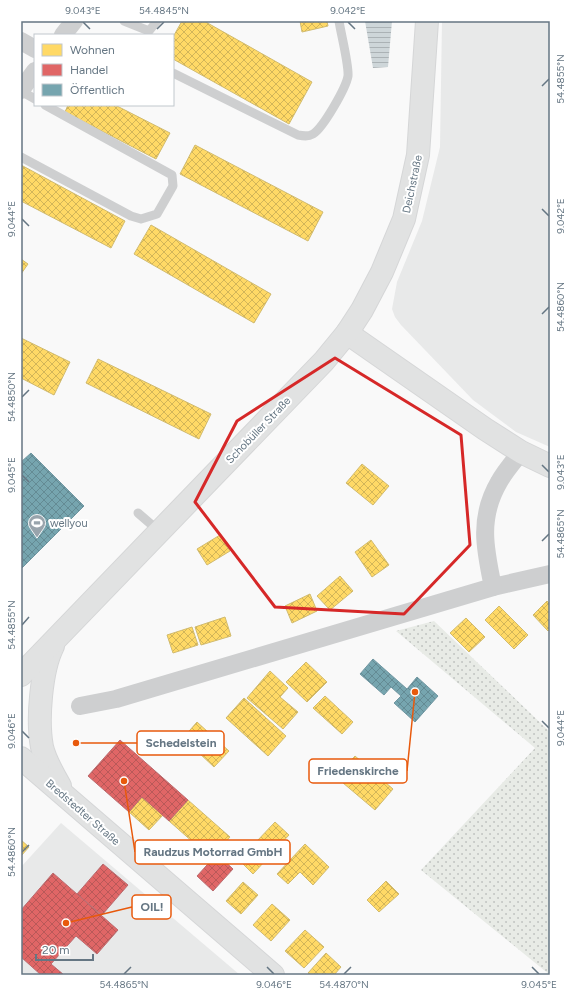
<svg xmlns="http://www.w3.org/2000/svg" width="571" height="996" viewBox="0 0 571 996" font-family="Figtree,sans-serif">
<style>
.built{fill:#e8e9e9}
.green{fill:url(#green-dots)}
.water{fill:url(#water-rules)}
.homes{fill:url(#homes-cross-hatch);stroke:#d1bb6f}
.shops{fill:url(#shops-cross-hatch);stroke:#bb6b6f}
.public{fill:url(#public-cross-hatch);stroke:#7197a2}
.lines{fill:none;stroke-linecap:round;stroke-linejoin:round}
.secondary-casing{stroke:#d5d6d7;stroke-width:24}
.lane{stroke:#cecfd0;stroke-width:9}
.street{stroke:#cecfd0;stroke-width:18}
.secondary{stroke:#e1e2e2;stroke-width:22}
.marked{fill:none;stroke:#d62828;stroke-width:3;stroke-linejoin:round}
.ticks{fill:none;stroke:#657683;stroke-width:1.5}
.labels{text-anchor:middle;stroke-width:4;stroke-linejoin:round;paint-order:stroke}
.street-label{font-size:11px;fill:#657683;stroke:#fff}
.poi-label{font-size:11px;fill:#657683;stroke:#fff;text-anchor:start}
.leader{fill:none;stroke:#e8590c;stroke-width:1.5}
.callout-dot{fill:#e8590c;stroke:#fff;stroke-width:1.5}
.callout{fill:#fff;stroke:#e8590c;stroke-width:1.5}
.callout-label{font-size:12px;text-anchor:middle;font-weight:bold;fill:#657683}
.neatline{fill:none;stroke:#657683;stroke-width:1.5}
.ticks-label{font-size:10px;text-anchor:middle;fill:#657683}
</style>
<defs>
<pattern id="green-dots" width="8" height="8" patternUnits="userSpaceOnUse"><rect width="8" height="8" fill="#e8ebe6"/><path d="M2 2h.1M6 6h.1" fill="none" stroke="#c0c3c0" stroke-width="1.8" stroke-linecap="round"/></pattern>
<pattern id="water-rules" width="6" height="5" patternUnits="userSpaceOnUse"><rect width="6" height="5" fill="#ced6d9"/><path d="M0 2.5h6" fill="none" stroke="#abb2b5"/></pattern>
<pattern id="homes-cross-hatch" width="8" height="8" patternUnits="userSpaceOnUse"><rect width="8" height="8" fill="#ffd966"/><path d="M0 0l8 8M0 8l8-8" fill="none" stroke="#d2b559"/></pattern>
<pattern id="shops-cross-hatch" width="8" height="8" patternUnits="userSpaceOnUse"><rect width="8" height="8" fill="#e06666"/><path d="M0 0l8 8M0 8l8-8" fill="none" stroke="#b95959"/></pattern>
<pattern id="public-cross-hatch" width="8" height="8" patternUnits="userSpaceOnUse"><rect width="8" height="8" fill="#76a5af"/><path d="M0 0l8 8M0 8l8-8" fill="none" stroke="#648b94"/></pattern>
</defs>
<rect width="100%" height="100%" fill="#f9f9f9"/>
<!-- built -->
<g class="built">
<path d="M442,21H550V447L516,432L473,400L401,325L395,317L392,309L397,282L422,221L440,147Z"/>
<path d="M61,823L240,975H21V867Z"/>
</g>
<!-- green -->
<path class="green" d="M434,621L550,732V975L421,870L535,748L396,631Z"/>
<!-- water -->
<path class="water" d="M365,21H392L388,67L373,68Z"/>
<!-- homes -->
<g class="homes">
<path d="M182,21H204L312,82L289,124L173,59V37Z"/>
<path d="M300,21H327L328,26L302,32Z"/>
<path d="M68,105H115L170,133L156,159L65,112Z"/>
<path d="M195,145L323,212L308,241L180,174Z"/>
<path d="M21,165L125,221L111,248L21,201Z"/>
<path d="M151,225L271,294L254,323L134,254Z"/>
<path d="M21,259L28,264L21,274Z"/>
<path d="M21,338L70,362L54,395L21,378Z"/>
<path d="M98,359L211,414L199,439L86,383Z"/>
<path d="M362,464L389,486L373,505L346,483Z"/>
<path d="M220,535L230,551L207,565L197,549Z"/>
<path d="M371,540L389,565L372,577L355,552Z"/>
<path d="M340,576L353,591L330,610L317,596Z"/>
<path d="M310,594L317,611L292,623L285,606Z"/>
<path d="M547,601L550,604V629L548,631L533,615Z"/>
<path d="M499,606L528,635L514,649L485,620Z"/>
<path d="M225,617L231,636L201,645L195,627Z"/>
<path d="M466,618L485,637L469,652L450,633Z"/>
<path d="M192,627L198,645L173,653L167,635Z"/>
<path d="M306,662L327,682L307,702L286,682Z"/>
<path d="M270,671L288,688L280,697L298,712L283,729L247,698Z"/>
<path d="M325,696L353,722L342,734L313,708Z"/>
<path d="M244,698L286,736L268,756L226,718Z"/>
<path d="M197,722L229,751L214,767L183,738Z"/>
<path d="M355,756L393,789L375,810L336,777Z"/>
<path d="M142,797L163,815L149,830L129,812Z"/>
<path d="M188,800L230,837L211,858L169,821Z"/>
<path d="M275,822L289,835L253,874L239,860Z"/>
<path d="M21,840L29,847L21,856Z"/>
<path d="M305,844L329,867L313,885L300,872L288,884L277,874Z"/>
<path d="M386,881L399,894L379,912L367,900Z"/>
<path d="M243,882L258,895L241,914L226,901Z"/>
<path d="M272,904L290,920L271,941L253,925Z"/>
<path d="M305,930L324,947L304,968L285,951Z"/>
<path d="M326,953L341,967L334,975H311L308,973Z"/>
</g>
<!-- shops -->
<g class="shops">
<path d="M120,740L188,800L169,821L142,797L129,812L88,776Z"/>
<path d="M217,854L233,869L213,891L197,876Z"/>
<path d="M103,864L128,885L102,915L77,894Z"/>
<path d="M53,873L118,930L97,954L76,936L51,964L64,975H41L21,957V910Z"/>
</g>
<!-- public -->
<g class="public">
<path d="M31,453L84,506L21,569V462Z"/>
<path d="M373,659L407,689L417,677L438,696L415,722L394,703L401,696L391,687L384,695L360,674Z"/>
</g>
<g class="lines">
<defs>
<g id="secondary">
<path d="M347,333L485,429L521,452L550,466"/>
<path d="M53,646C41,670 37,720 42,747C45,760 53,774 60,786"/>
<path d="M21,675L324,361L347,333L362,310L382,272L404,219L418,155L427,21"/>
<path d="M21,758L273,975"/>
</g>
</defs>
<!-- secondary casing -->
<use href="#secondary" class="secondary-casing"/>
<!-- lane -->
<g class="lane">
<path d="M124,21L149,31L157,21"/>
<path d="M173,73L298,135C303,136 308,137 313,134C323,128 346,88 348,76C349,65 341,34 339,21"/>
<path d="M21,91L35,99"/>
<path d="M21,157L131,216L141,219L157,214L173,186L172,175L45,105"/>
<path d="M138,513L160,532"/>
</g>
<!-- street -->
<g class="street">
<path d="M63,35L74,21"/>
<path d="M21,41L35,49"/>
<path d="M21,90L35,71"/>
<path d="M493,587L550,574"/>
<path d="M80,706L116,699L493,587C485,549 478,518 499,482C505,471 514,461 521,452"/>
</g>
<!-- secondary -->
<use href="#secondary" class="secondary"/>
</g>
<!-- marked area -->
<path class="marked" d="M335,358L461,435L470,545L404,614L275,607L195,502L237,421Z"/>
<!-- ticks -->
<path class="ticks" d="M83,22L90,29M348,22L355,29M157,29L164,22M542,86L549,79M542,209L549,216M22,219L29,226M542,314L549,307M22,397L29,390M542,465L549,472M22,475L29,482M542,541L549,534M22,625L29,617M542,721L549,728M22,731L29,738M22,852L29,845M267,967L274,974M532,967L539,974M124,974L131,967M344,974L351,967"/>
<!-- icons -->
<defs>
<symbol id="stadium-pin" viewBox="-11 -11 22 30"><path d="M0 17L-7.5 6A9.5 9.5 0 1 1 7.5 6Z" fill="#99a4ac" stroke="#fff"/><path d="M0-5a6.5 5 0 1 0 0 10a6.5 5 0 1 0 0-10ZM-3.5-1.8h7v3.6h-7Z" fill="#fff"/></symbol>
</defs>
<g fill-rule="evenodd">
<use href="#stadium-pin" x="27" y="513" width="20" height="27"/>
</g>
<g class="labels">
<!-- street labels -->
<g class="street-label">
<text transform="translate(412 184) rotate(-78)" y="4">Deichstraße</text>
<text transform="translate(258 430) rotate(-46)" y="4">Schobüller Straße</text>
<text transform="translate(83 812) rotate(41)" y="4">Bredstedter Straße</text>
</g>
<!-- poi labels -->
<g class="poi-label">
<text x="50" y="527">wellyou</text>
</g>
</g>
<!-- callouts -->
<path class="leader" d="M76 743L137 743M415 692L407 771M124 781L135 852M66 923L132 907"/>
<g class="callout-dot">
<circle cx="76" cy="743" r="4"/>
<circle cx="415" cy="692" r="4"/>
<circle cx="124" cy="781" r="4"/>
<circle cx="66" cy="923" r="4"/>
</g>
<g class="callout">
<rect x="137" y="731" width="87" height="24" rx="4"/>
<rect x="309" y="759" width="98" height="24" rx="4"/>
<rect x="135" y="840" width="155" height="24" rx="4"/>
<rect x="132" y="895" width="39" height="24" rx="4"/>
</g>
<g class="callout-label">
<text x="181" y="747">Schedelstein</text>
<text x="358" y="775">Friedenskirche</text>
<text x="213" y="856">Raudzus Motorrad GmbH</text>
<text x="152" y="911">OIL!</text>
</g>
<!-- border -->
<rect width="571" height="996" fill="none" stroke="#ffffff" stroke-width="44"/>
<!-- legend -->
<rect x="34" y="34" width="140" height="72" fill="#ffffff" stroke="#c1c8cd"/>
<rect x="42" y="44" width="20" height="12" fill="#ffd966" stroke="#c1c8cd"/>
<text x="70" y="54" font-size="12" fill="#657683">Wohnen</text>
<rect x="42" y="64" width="20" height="12" fill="#e06666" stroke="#c1c8cd"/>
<text x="70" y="74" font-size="12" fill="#657683">Handel</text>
<rect x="42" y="84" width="20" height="12" fill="#76a5af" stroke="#c1c8cd"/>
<text x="70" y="94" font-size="12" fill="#657683">Öffentlich</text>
<!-- scale -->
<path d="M36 954v6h57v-6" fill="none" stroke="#657683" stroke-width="2"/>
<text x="42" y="954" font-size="12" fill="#657683" stroke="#ffffff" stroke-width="3" paint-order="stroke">20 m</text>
<rect x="22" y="22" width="527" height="952" class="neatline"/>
<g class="ticks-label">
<text x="83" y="14">9.043°E</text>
<text x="164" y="14">54.4845°N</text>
<text x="348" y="14">9.042°E</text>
<text transform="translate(560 79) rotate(-90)" y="4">54.4855°N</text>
<text transform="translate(560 216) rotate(-90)" y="4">9.042°E</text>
<text transform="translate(11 219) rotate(-90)" y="4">9.044°E</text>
<text transform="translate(560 307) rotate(-90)" y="4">54.4860°N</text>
<text transform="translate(11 397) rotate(-90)" y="4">54.4850°N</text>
<text transform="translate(560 472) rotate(-90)" y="4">9.043°E</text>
<text transform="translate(11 475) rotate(-90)" y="4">9.045°E</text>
<text transform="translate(560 534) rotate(-90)" y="4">54.4865°N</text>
<text transform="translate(11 625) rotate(-90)" y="4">54.4855°N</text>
<text transform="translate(560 728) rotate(-90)" y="4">9.044°E</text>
<text transform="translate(11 731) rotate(-90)" y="4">9.046°E</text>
<text transform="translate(11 852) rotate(-90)" y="4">54.4860°N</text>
<text x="124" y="988">54.4865°N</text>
<text x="274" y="988">9.046°E</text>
<text x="344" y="988">54.4870°N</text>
<text x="539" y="988">9.045°E</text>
</g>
</svg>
